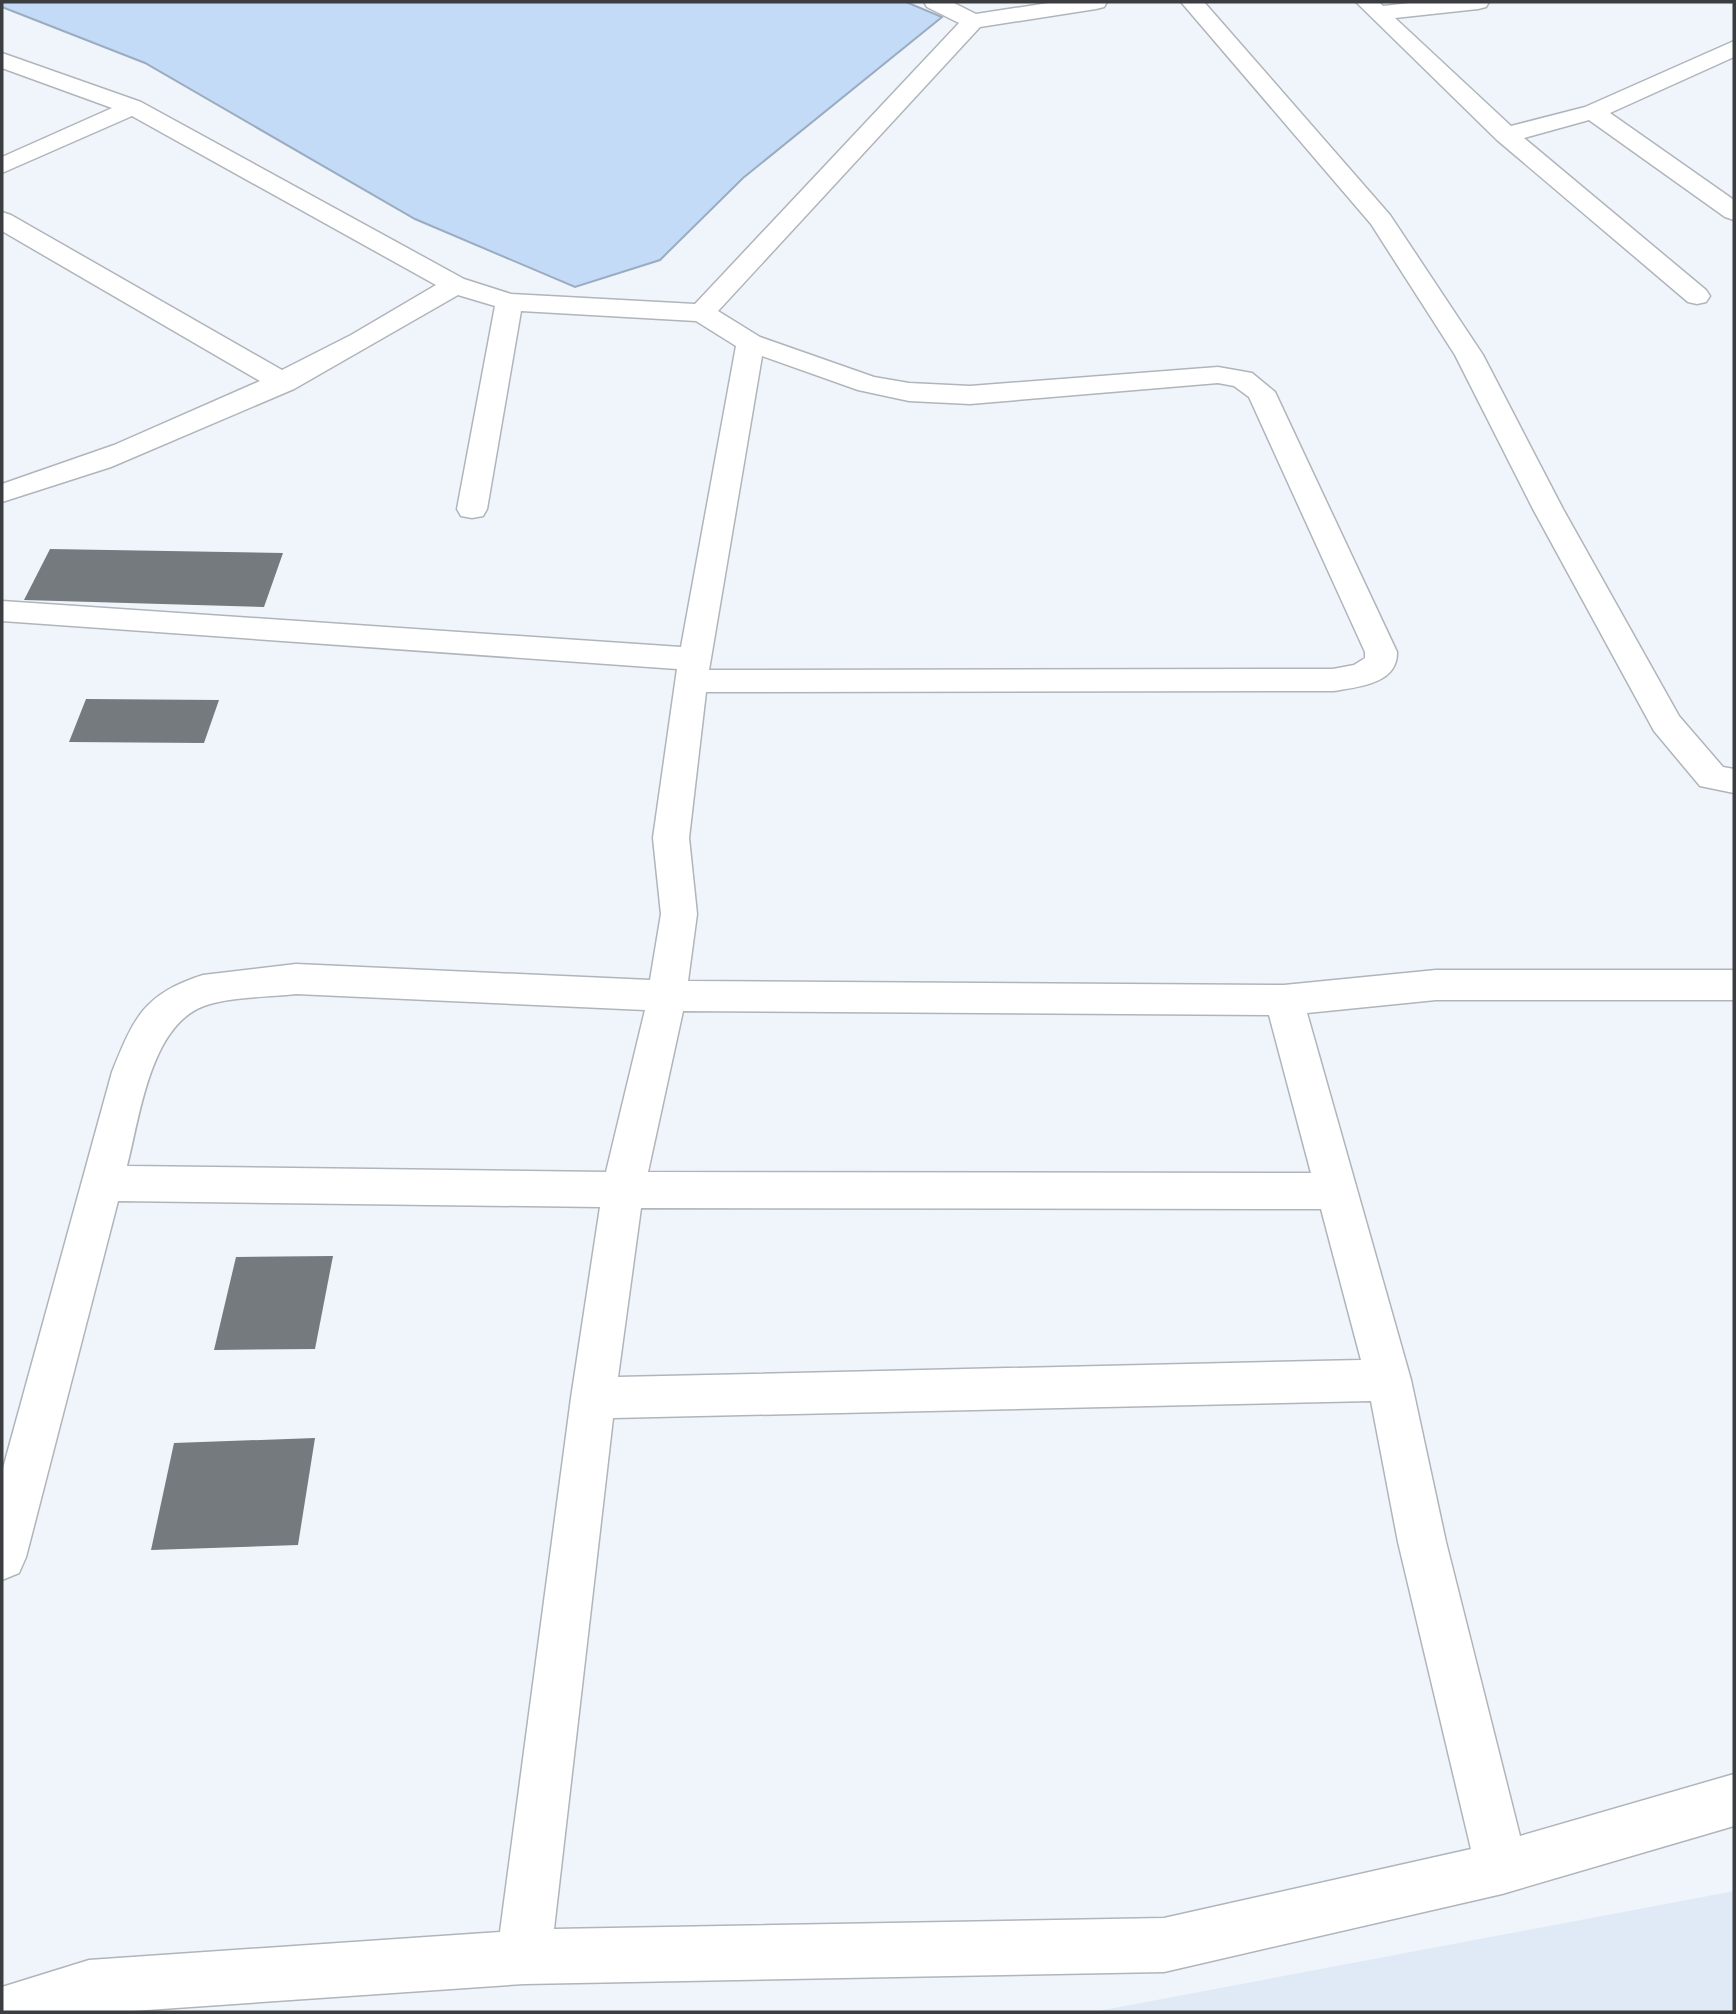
<svg xmlns="http://www.w3.org/2000/svg" width="1736" height="2014" viewBox="0 0 1736 2014" font-family="'Alegreya Sans',sans-serif">
<style>
.built{fill:#e0eaf6}
.water{fill:#c4dbf7;stroke:#9bacc0;stroke-width:2}
.building{fill:#757a7f}
.lines{fill:none;stroke-linecap:round;stroke-linejoin:round}
.minor-casing{stroke:#b0b5bb;stroke-width:3}
.minor{fill:#fff;fill-rule:evenodd}
</style>
<rect width="100%" height="100%" fill="#f0f5fc"/>
<!-- built -->
<path class="built" d="M1734,1891V2012H1093Z"/>
<!-- water -->
<path class="water" d="M2,2H906L942,17L743,178L660,260L575,287L415,219L145,63L2,7Z"/>
<!-- building -->
<g class="building">
<path d="M50,549L283,553L264,607L24,600Z"/>
<path d="M86,699L219,700L204,743L69,742Z"/>
<path d="M333,1256L315,1349L214,1350L236,1257Z"/>
<path d="M315,1438L298,1545L151,1550L174,1443Z"/>
</g>
<g class="lines">
<defs>
<g id="minor">
<path d="M924,2H952L976,14L1055,2H1107L1104,7L1096,9L980,27L718,311L760,337L874,377L909,383L970,386L1218,367L1252,373L1275,392L1397,652C1398,684 1357,687 1333,691L706,692L689,838L697,914L688,981L1284,985L1436,970H1734V1000H1436L1307,1013L1411,1380L1446,1542L1520,1836L1734,1774V1826L1502,1894L1164,1972L524,1984L118,2012H2V1987L89,1960L500,1932L571,1398L600,1207L118,1201L26,1557L19,1573L2,1580V1472L112,1072C134,1017 144,994 203,975L296,964L650,980L661,914L653,838L677,669L2,621V601L681,647L736,346L696,321L521,311L487,509L483,516L472,518L461,516L457,509L495,306L458,295L294,389L111,467L2,502V484L114,445L260,381L2,231V212L11,215L282,370L351,335L436,285L132,116L2,173V157L112,108L2,68V53L141,102L464,279L511,294L695,304L959,23L927,7ZM762,356L858,390L909,401L970,404L1218,383L1234,386L1249,397L1365,652V658L1354,665L1333,669L709,670ZM296,994L645,1010L606,1172L127,1166C140,1116 150,1026 204,1006C227,997 270,997 296,994ZM683,1011L1269,1015L1311,1173L648,1172ZM641,1208L1321,1209L1361,1360L618,1377ZM1371,1401L1398,1542L1471,1849L1164,1918L554,1929L613,1418Z"/>
<path d="M1181,2H1204L1390,215L1483,355L1563,509L1679,716L1723,767L1734,769V793L1700,786L1654,731L1533,509L1455,355L1371,224Z"/>
<path d="M1356,2H1379L1383,6L1419,2H1489L1486,7L1478,9L1395,18L1511,126L1585,107L1734,41V57L1610,113L1734,200V220L1725,217L1589,120L1524,138L1706,290L1710,296L1706,302L1697,304L1688,302L1497,140Z"/>
</g>
</defs>
<!-- minor casing -->
<use href="#minor" class="minor-casing"/>
<!-- minor -->
<use href="#minor" class="minor"/>
</g>
<!-- border -->
<rect width="1736" height="2014" fill="none" stroke="#3b3d40" stroke-width="7"/>
</svg>
